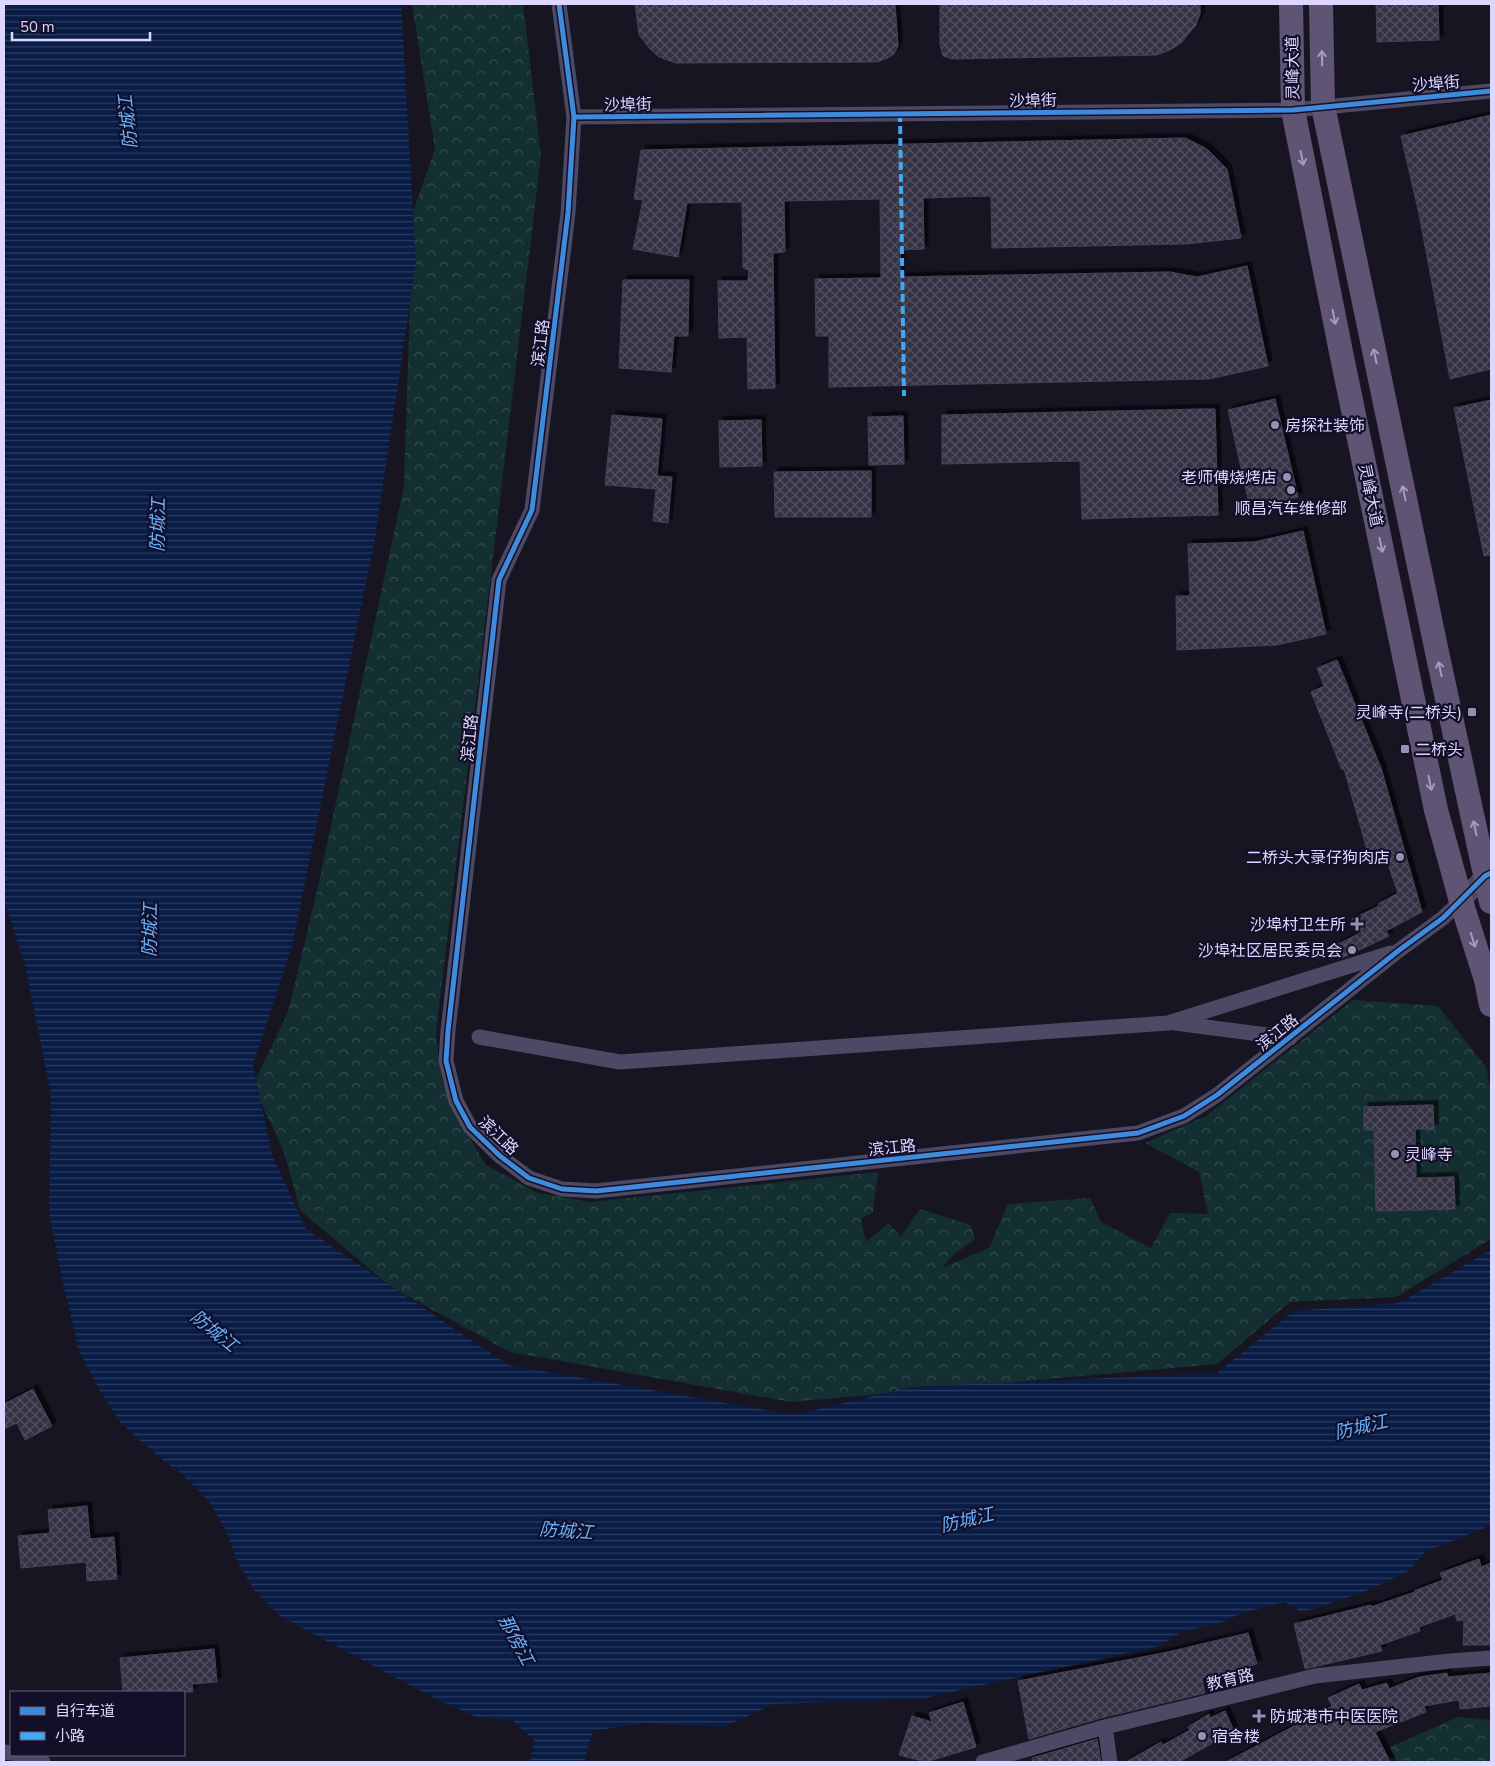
<svg xmlns="http://www.w3.org/2000/svg" width="1495" height="1766" viewBox="0 0 1495 1766" font-family="'Nunito Sans','Noto Sans SC',sans-serif">
<style>
.forest{fill:url(#forest-crowns)}
.water{fill:url(#water-rules)}
.building{fill:url(#building-cross-hatch);stroke:#454056;filter:url(#shadow)}
.lines{fill:none;stroke-linecap:round;stroke-linejoin:round}
.minor{stroke:#4b4964;stroke-width:15}
.tertiary{stroke:#4b4964;stroke-width:19}
.primary{stroke:#605474;stroke-width:24}
.quiet{stroke:#3fa9f5;stroke-width:4;stroke-dasharray:8 4;stroke-linecap:butt}
.cycleway-casing{stroke:#140f29;stroke-width:8}
.cycleway{stroke:#408adc;stroke-width:5}
.oneway{stroke:#a59cc0}
.poi-dot{fill:#9892b2;stroke:#140f29;stroke-width:2}
.labels{text-anchor:middle;stroke-width:4.5;stroke-linejoin:round;paint-order:stroke}
.street-label{font-size:16px;fill:#ddd6ff;stroke:#140f29}
.poi-label{font-size:16px;fill:#ddd6ff;stroke:#140f29;text-anchor:start}
.water-label{font-size:18px;font-style:italic;fill:#64b1ff;stroke:#140f29}
</style>
<defs>
<pattern id="forest-crowns" width="20" height="18" patternUnits="userSpaceOnUse" patternTransform="scale(1.25)"><rect width="20" height="18" fill="#132f31"/><path d="M2 6a3 3 0 1 1 6 0M12 15a3 3 0 1 1 6 0" fill="none" stroke="#354c50"/></pattern>
<pattern id="water-rules" width="6" height="5" patternUnits="userSpaceOnUse" patternTransform="scale(1.25)"><rect width="6" height="5" fill="#091c45"/><path d="M0 2.5h6" fill="none" stroke="#2c3c61"/></pattern>
<pattern id="building-cross-hatch" width="8" height="8" patternUnits="userSpaceOnUse" patternTransform="scale(1.25)"><rect width="8" height="8" fill="#363345"/><path d="M0 0l8 8M0 8l8-8" fill="none" stroke="#535061"/></pattern>
<filter id="shadow"><feDropShadow dx="4.5" dy="-4.5" stdDeviation="0" flood-color="#0009"/></filter>
</defs>
<rect width="100%" height="100%" fill="#181523"/>
<!-- forest -->
<g class="forest">
<path d="M412,4H523L541,156L436,1033L441,1077L460,1123L486,1165L538,1193L590,1202L878,1172L873,1212L861,1219L866,1242L889,1223L901,1237L920,1209L971,1225L975,1239L953,1255L942,1268L989,1248L1008,1204L1090,1198L1101,1222L1151,1248L1170,1213L1208,1214L1199,1172L1145,1143L1206,1116L1353,1000L1438,1006L1486,1067L1491,1092V1239L1396,1297L1290,1302L1217,1364L791,1402L510,1352L391,1287L300,1210L284,1152L253,1085L288,1012L317,891L404,486L413,212L435,149Z"/>
<path d="M1458,1717L1491,1720V1762H1397L1390,1747Z"/>
</g>
<!-- water -->
<path class="water" d="M4,4H401L416,263L375,538L292,946L253,1065L272,1155L306,1229L508,1365L794,1415L911,1387L1217,1373L1294,1311L1399,1303L1491,1250V1525L1425,1552L1409,1571L1362,1593L1302,1612L1285,1602L1242,1613L1221,1623L1182,1632L1159,1646L920,1699L774,1704L724,1727L644,1723L593,1731L584,1762H530L534,1740L513,1721L476,1717L432,1697L280,1616L255,1591L238,1563L226,1531L209,1501L184,1476L153,1452L120,1422L99,1389L79,1351L62,1279L49,1213L51,1094L25,965L4,900Z"/>
<!-- building -->
<g class="building">
<path d="M635,4H895L898,46L894,54L888,58L877,62L676,63L659,57L649,48L639,35Z"/>
<path d="M940,4H1200V14L1196,25L1181,43L1170,50L1157,55L953,59L943,56L940,45Z"/>
<path d="M1376,4H1438L1439,40L1377,42Z"/>
<path d="M1491,115V369L1450,379L1419,214L1401,136Z"/>
<path d="M1185,138L1207,149L1227,169L1241,238L1186,244L992,248L991,196L923,198L924,249L900,250V277L1170,272L1197,277L1247,266L1268,366L1209,379L829,387V336H816L815,279L881,278L880,199L784,201L785,252L773,253L775,388L748,389L747,337L719,338L718,281H748L749,270L743,268L742,202L687,203L678,257L633,249L643,200L634,199L641,150Z"/>
<path d="M623,280H689L688,336H674L671,372L619,368Z"/>
<path d="M1275,399L1298,497L1250,508L1228,410Z"/>
<path d="M1491,400V555L1484,556L1454,408Z"/>
<path d="M1201,409H1215L1218,515L1082,519L1080,461L942,464V415Z"/>
<path d="M612,415L662,419L657,476L672,477L668,523L653,521L656,489L605,485Z"/>
<path d="M903,416L904,464L869,465L868,417Z"/>
<path d="M761,420L762,466L720,467L719,421Z"/>
<path d="M871,471V517H775L774,472Z"/>
<path d="M1303,531L1326,634L1277,645L1177,650L1176,596H1190L1188,544L1254,542Z"/>
<path d="M1337,660L1381,768L1422,912L1386,931L1389,936L1342,958L1336,945L1360,933L1352,919L1379,906L1378,904L1398,893L1384,853L1369,857L1344,769L1342,770L1311,692L1324,686L1317,668Z"/>
<path d="M1433,1105L1434,1129H1415L1416,1178L1454,1177L1455,1209L1376,1211L1374,1130H1364V1107Z"/>
<path d="M33,1389L52,1426L25,1440L17,1423L4,1429V1404Z"/>
<path d="M87,1506L90,1539L114,1537L117,1579L87,1581L86,1562L21,1568L18,1536L50,1533L48,1510Z"/>
<path d="M1479,1559L1481,1567L1491,1563V1645H1463L1464,1620L1457,1621L1455,1614L1419,1627L1420,1631L1380,1645L1382,1651L1305,1669L1294,1624L1371,1605V1607L1415,1592L1414,1591L1443,1580L1440,1573Z"/>
<path d="M1248,1633L1257,1664L1202,1678L1205,1693L1101,1718L1029,1739L1018,1681L1168,1652Z"/>
<path d="M214,1649L217,1682L192,1684L193,1692H123L120,1658Z"/>
<path d="M1447,1673L1448,1677L1491,1673V1706L1460,1709L1459,1700L1424,1706L1426,1712L1375,1732L1390,1762H1226L1332,1706L1328,1698L1359,1684L1362,1690L1387,1683L1389,1689L1419,1677Z"/>
<path d="M963,1702L976,1747L926,1762L899,1755L912,1716L932,1722L929,1713Z"/>
<path d="M1225,1711L1234,1731L1179,1762H1126L1161,1742L1163,1745L1190,1730L1188,1727L1209,1714L1210,1718Z"/>
<path d="M1097,1739L1101,1762H1033L1032,1758Z"/>
</g>
<g class="lines">
<!-- minor -->
<g class="minor">
<path d="M559,4L574,117L568,213L532,510L499,580L448,1031L446,1061L456,1101L470,1127L500,1156L529,1178L562,1189L596,1191L1138,1133L1184,1116L1217,1095L1398,951L1443,918L1461,901"/>
<path d="M574,117L1293,110L1491,91"/>
<path d="M1175,1023L1290,1038"/>
<path d="M479,1037L620,1062L1168,1023L1391,953"/>
<path d="M1105,1727L1110,1762"/>
<path d="M4,1752L11,1753"/>
<path d="M18,1755L43,1762"/>
<path d="M983,1762L1105,1727L1315,1676L1450,1661L1491,1658"/>
</g>
<!-- tertiary -->
<path class="tertiary" d="M1461,901L1485,876L1491,873"/>
<!-- primary -->
<g class="primary">
<path d="M1291,4L1293,110L1342,357L1436,810L1461,901L1486,980L1491,1005"/>
<path d="M1321,4L1323,106L1438,657L1491,902"/>
</g>
<!-- quiet -->
<path class="quiet" d="M900,114L904,396"/>
<defs>
<g id="cycleway">
<path d="M559,4L574,117L568,213L532,510L499,580L448,1031L446,1061L456,1101L470,1127L500,1156L529,1178L562,1189L596,1191L1138,1133L1184,1116L1217,1095L1398,951L1443,918L1485,876L1491,873"/>
<path d="M574,117L1293,110L1491,91"/>
</g>
</defs>
<!-- cycleway casing -->
<use href="#cycleway" class="cycleway-casing"/>
<!-- cycleway -->
<use href="#cycleway" class="cycleway"/>
</g>
<!-- one-way arrows -->
<defs><path id="oneway-shaft" d="M-6 0H5M1.5-3L5.5 0L1.5 3" fill="none" stroke-width="1.6" stroke-linecap="round" stroke-linejoin="round" transform="scale(1.25)"/></defs>
<g class="oneway">
<use href="#oneway-shaft" transform="translate(1322 58) rotate(-91)"/>
<use href="#oneway-shaft" transform="translate(1302 158) rotate(79)"/>
<use href="#oneway-shaft" transform="translate(1334 317) rotate(79)"/>
<use href="#oneway-shaft" transform="translate(1375 356) rotate(-102)"/>
<use href="#oneway-shaft" transform="translate(1404 493) rotate(-102)"/>
<use href="#oneway-shaft" transform="translate(1381 545) rotate(78)"/>
<use href="#oneway-shaft" transform="translate(1440 669) rotate(-102)"/>
<use href="#oneway-shaft" transform="translate(1430 783) rotate(78)"/>
<use href="#oneway-shaft" transform="translate(1475 828) rotate(-102)"/>
<use href="#oneway-shaft" transform="translate(1473 940) rotate(72)"/>
</g>
<!-- markers -->
<g class="poi-dot">
<circle cx="1275" cy="425" r="5"/>
<circle cx="1287" cy="477" r="5"/>
<circle cx="1291" cy="490" r="5"/>
<rect x="1467" y="707" width="10" height="10" rx="2.5"/>
<rect x="1400" y="744" width="10" height="10" rx="2.5"/>
<circle cx="1400" cy="857" r="5"/>
<path d="M1354.5 916.5h5v5h5v5h-5v5h-5v-5h-5v-5h5z"/>
<circle cx="1352" cy="950" r="5"/>
<circle cx="1395" cy="1154" r="5"/>
<path d="M1256.5 1708.5h5v5h5v5h-5v5h-5v-5h-5v-5h5z"/>
<circle cx="1202" cy="1736" r="5"/>
</g>
<g class="labels">
<!-- street labels -->
<g class="street-label">
<text transform="translate(1292 68) rotate(-91)" y="6">灵峰大道</text>
<text transform="translate(1436 83) rotate(-5)" y="6">沙埠街</text>
<text transform="translate(1033 100) rotate(-1)" y="6">沙埠街</text>
<text transform="translate(628 104) rotate(-1)" y="6">沙埠街</text>
<text transform="translate(540 343) rotate(-83)" y="6">滨江路</text>
<text transform="translate(1371 495) rotate(78)" y="6">灵峰大道</text>
<text transform="translate(469 738) rotate(-84)" y="6">滨江路</text>
<text transform="translate(1277 1032) rotate(-39)" y="6">滨江路</text>
<text transform="translate(499 1135) rotate(44)" y="6">滨江路</text>
<text transform="translate(892 1147) rotate(-6)" y="6">滨江路</text>
<text transform="translate(1230 1679) rotate(-13)" y="6">教育路</text>
</g>
<!-- poi labels -->
<g class="poi-label">
<text x="1285" y="431">房探社装饰</text>
<text x="1277" y="483" text-anchor="end">老师傅烧烤店</text>
<text x="1291" y="514" text-anchor="middle">顺昌汽车维修部</text>
<text x="1462" y="718" text-anchor="end">灵峰寺(二桥头)</text>
<text x="1415" y="755">二桥头</text>
<text x="1390" y="863" text-anchor="end">二桥头大菉仔狗肉店</text>
<text x="1346" y="930" text-anchor="end">沙埠村卫生所</text>
<text x="1342" y="956" text-anchor="end">沙埠社区居民委员会</text>
<text x="1405" y="1160">灵峰寺</text>
<text x="1270" y="1722">防城港市中医医院</text>
<text x="1212" y="1742">宿舍楼</text>
</g>
<!-- water labels -->
<g class="water-label">
<text transform="translate(128 122) rotate(-96)" y="6">防城江</text>
<text transform="translate(158 525) rotate(-89)" y="6">防城江</text>
<text transform="translate(150 930) rotate(-89)" y="6">防城江</text>
<text transform="translate(214 1331) rotate(39)" y="6">防城江</text>
<text transform="translate(1361 1427) rotate(-13)" y="6">防城江</text>
<text transform="translate(967 1520) rotate(-13)" y="6">防城江</text>
<text transform="translate(566 1531) rotate(4)" y="6">防城江</text>
<text transform="translate(516 1640) rotate(62)" y="6">那傍江</text>
</g>
</g>
<!-- border -->
<rect width="1495" height="1766" fill="none" stroke="#ddd6ff" stroke-width="10"/>
<!-- legend -->
<rect x="10" y="1691" width="175" height="65" fill="#140f29" stroke="#645f7f"/>
<rect x="20" y="1707" width="25" height="8" fill="#408adc" stroke="#645f7f"/>
<text x="55" y="1716" font-size="15" fill="#ddd6ff">自行车道</text>
<rect x="20" y="1732" width="25" height="8" fill="#3fa9f5" stroke="#645f7f"/>
<text x="55" y="1741" font-size="15" fill="#ddd6ff">小路</text>
<!-- scale -->
<path d="M12 32v8h138v-8" fill="none" stroke="#ddd6ff" stroke-width="2.5"/>
<text x="20" y="32" font-size="15" fill="#ddd6ff" stroke="#140f29" stroke-width="4" paint-order="stroke">50 m</text>
</svg>
